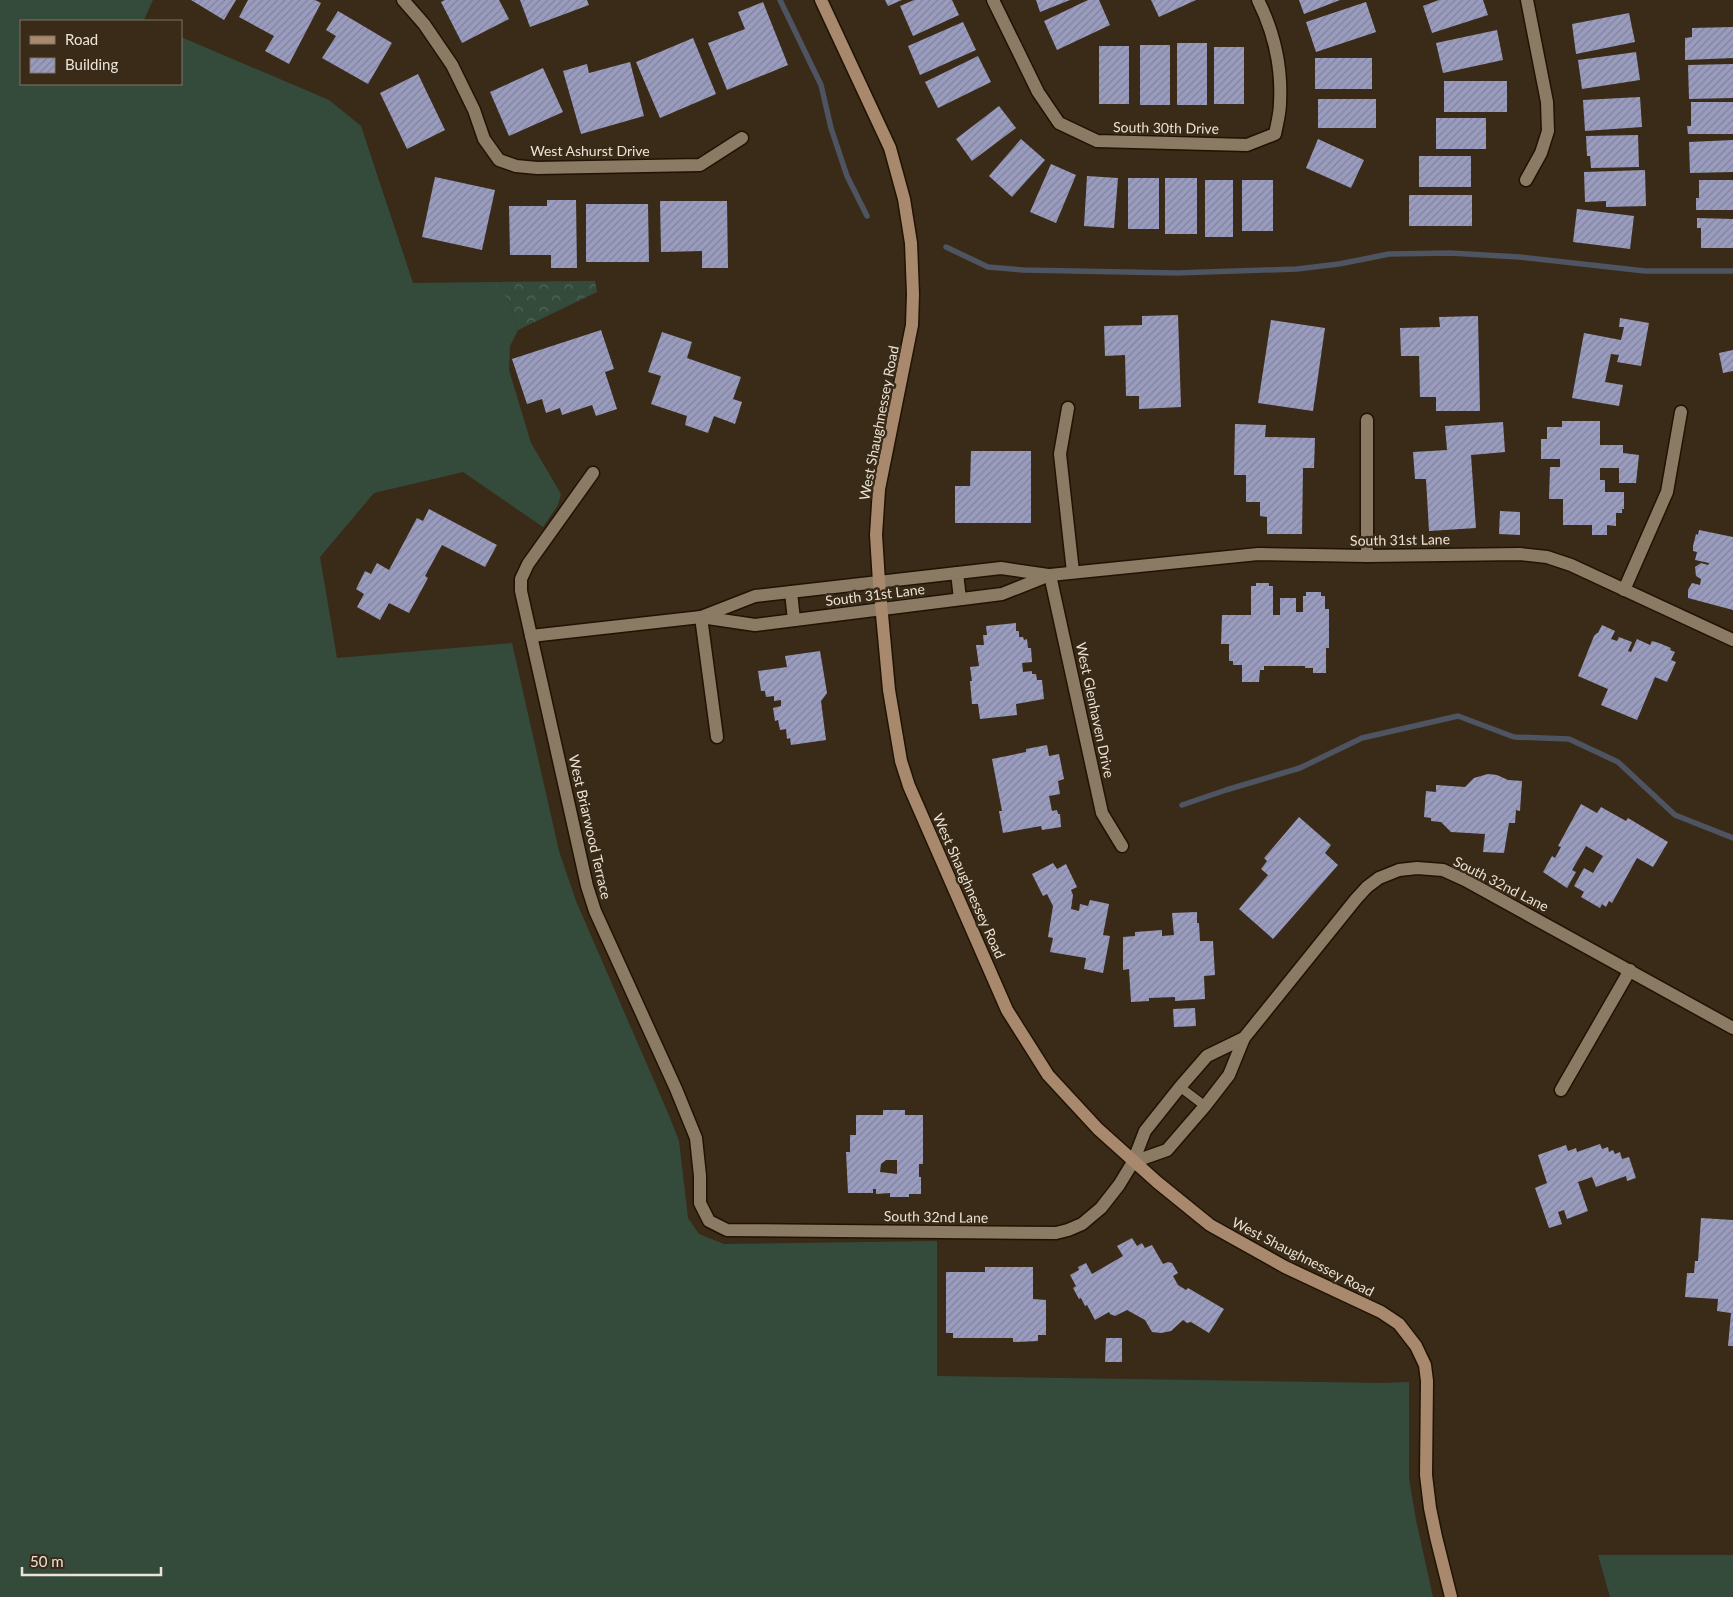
<svg xmlns="http://www.w3.org/2000/svg" width="1733" height="1597" viewBox="0 0 1733 1597" font-family="Lato,sans-serif">
<style>
.grass{fill:#344b3c}
.forest{fill:url(#forest-crowns)}
.lines{fill:none;stroke-linecap:round;stroke-linejoin:round}
.stream{stroke:#4e5461;stroke-width:5.5}
.building{fill:url(#building-hatch);fill-rule:evenodd}
.lane-casing{stroke:#201302;stroke-width:11}
.street-casing{stroke:#201302;stroke-width:15}
.secondary-casing{stroke:#201302;stroke-width:15}
.lane{stroke:#8b7a64;stroke-width:9}
.street{stroke:#8b7a64;stroke-width:12}
.secondary{stroke:#a8896e;stroke-width:12}
.labels{text-anchor:middle;stroke-width:5;stroke-linejoin:round;paint-order:stroke}
.street-label{font-size:14px;fill:#ece3d7;stroke:#392b17}
</style>
<defs>
<pattern id="forest-crowns" width="20" height="18" patternUnits="userSpaceOnUse" patternTransform="scale(1.25)"><rect width="20" height="18" fill="#344b3c"/><path d="M2 6a3 3 0 1 1 6 0M12 15a3 3 0 1 1 6 0" fill="none" stroke="#526557"/></pattern>
<pattern id="building-hatch" width="6" height="6" patternUnits="userSpaceOnUse" patternTransform="scale(1.25)"><rect width="6" height="6" fill="#9a9cbf"/><path d="M-1 1l2-2M0 6l6-6M5 7l2-2" fill="none" stroke="#818299"/></pattern>
</defs>
<rect width="100%" height="100%" fill="#392b17"/>
<!-- grass -->
<g class="grass">
<path d="M0,0H153L144,20L146,21H21V84H181V37L329,100L361,126L413,283L493,282L510,302L518,330L510,346L509,370L531,443L561,494L558,505L543,527L463,472L374,493L320,557L337,658L512,643L559,851L576,901L668,1113L679,1141L688,1218L699,1234L724,1244L937,1241V1376L1383,1383L1409,1382V1479L1416,1520L1433,1597H0Z"/>
<path d="M1598,1555H1733V1597H1610Z"/>
</g>
<!-- forest -->
<path class="forest" d="M595,281L597,292L518,330L510,302L493,282Z"/>
<g class="lines">
<!-- stream -->
<g class="stream">
<path d="M780,0L821,85L831,128L847,176L867,216"/>
<path d="M946,247L988,267L1023,270L1177,273L1297,269L1339,264L1389,254L1450,253L1519,257L1645,271H1733"/>
<path d="M1182,805L1226,790L1300,768L1362,738L1458,716L1514,737L1569,739L1618,762L1675,815L1733,838"/>
</g>
</g>
<!-- building -->
<g class="building">
<path d="M191,0H236L224,20Z"/>
<path d="M248,0H315L321,3L289,64L265,51L274,36L239,17Z"/>
<path d="M445,0H499L509,19L462,43L441,2Z"/>
<path d="M520,0H587L589,5L530,27Z"/>
<path d="M885,0H902L888,6Z"/>
<path d="M914,0H952L959,15L913,36L900,6Z"/>
<path d="M1036,0H1070L1040,12Z"/>
<path d="M1088,0H1099L1110,25L1057,50L1044,21Z"/>
<path d="M1151,0H1196L1159,17Z"/>
<path d="M1299,0H1340L1304,14Z"/>
<path d="M1439,0H1483L1488,15L1432,33L1423,6Z"/>
<path d="M763,2L788,65L727,90L708,43L745,29L738,12Z"/>
<path d="M1366,2L1376,32L1316,52L1306,22Z"/>
<path d="M338,11L392,43L368,84L322,58L336,36L326,30Z"/>
<path d="M1629,13L1635,42L1576,54L1572,24Z"/>
<path d="M963,22L976,50L920,75L908,46Z"/>
<path d="M1733,27V58L1685,60V38L1692,37V28Z"/>
<path d="M1497,30L1503,60L1443,73L1436,43Z"/>
<path d="M693,38L716,94L660,118L636,62Z"/>
<rect x="1177" y="43" width="30" height="62"/>
<rect x="1140" y="45" width="30" height="60"/>
<rect x="1099" y="46" width="30" height="58"/>
<rect x="1214" y="47" width="30" height="57"/>
<path d="M1636,52L1640,80L1582,89L1578,60Z"/>
<path d="M978,56L991,82L938,108L925,82Z"/>
<rect x="1315" y="58" width="57" height="31"/>
<path d="M630,62L644,116L581,134L563,71L587,64L589,73Z"/>
<path d="M1733,64V98L1689,99L1688,65Z"/>
<path d="M543,68L563,112L509,136L490,92Z"/>
<path d="M418,74L445,130L407,149L380,93Z"/>
<rect x="1444" y="81" width="63" height="31"/>
<path d="M1640,97L1642,127L1585,131L1583,100Z"/>
<rect x="1318" y="99" width="58" height="29"/>
<path d="M1691,102H1733V134H1688L1687,126H1691Z"/>
<path d="M999,106L1016,128L972,161L956,139Z"/>
<rect x="1436" y="118" width="50" height="31"/>
<path d="M1638,135L1639,167L1591,168L1590,156H1587L1586,136Z"/>
<path d="M1021,139L1045,160L1012,197L989,176Z"/>
<path d="M1318,139L1364,160L1351,188L1306,168Z"/>
<path d="M1733,140V172L1690,173L1689,142Z"/>
<rect x="1419" y="156" width="52" height="31"/>
<path d="M1051,164L1076,175L1056,223L1030,212Z"/>
<path d="M1645,170L1646,206L1606,207V201L1585,202L1584,172Z"/>
<path d="M1087,176L1118,178L1114,228L1084,226Z"/>
<path d="M435,177L495,190L482,250L422,237Z"/>
<rect x="1128" y="178" width="31" height="51"/>
<rect x="1165" y="178" width="32" height="56"/>
<rect x="1205" y="180" width="28" height="57"/>
<rect x="1242" y="180" width="31" height="51"/>
<path d="M1699,180H1733V210H1696V198H1699Z"/>
<rect x="1409" y="195" width="63" height="31"/>
<path d="M547,200H576L577,268H551V255H510L509,206H547Z"/>
<path d="M660,201H727L728,268H702V251L661,252Z"/>
<path d="M586,204H648L649,262H586Z"/>
<path d="M1577,209L1634,216L1630,249L1573,242Z"/>
<path d="M1697,218L1733,219V248H1701V228H1697Z"/>
<path d="M1178,315L1181,407L1139,409V396H1126L1125,355L1105,356L1104,326L1142,325V316Z"/>
<path d="M1478,316L1480,411H1436V397H1420L1419,356H1401L1400,328L1440,327L1439,317Z"/>
<path d="M1620,318L1649,323L1641,366L1617,362L1619,355L1611,354L1605,382L1623,385L1619,406L1572,398L1584,333L1621,340L1624,327H1619Z"/>
<path d="M1271,320L1325,328L1313,411L1258,403Z"/>
<path d="M601,330L614,369L605,372L617,409L596,416L592,405L562,415L560,408L546,413L542,399L527,404L512,359Z"/>
<path d="M662,332L692,342L687,358L741,377L733,399L742,402L735,424L714,416L708,433L685,425L687,416L651,404L661,376L648,372Z"/>
<path d="M1733,350V371L1723,373L1719,353Z"/>
<path d="M1562,421H1600V445H1623V453L1639,455L1636,483H1619V468H1600V480H1605V492H1624V509H1622V513H1616V526L1607,525V535H1592V525H1563V499H1549L1550,467H1560V459H1541V439H1547V427H1562Z"/>
<path d="M1503,422L1505,452L1471,455L1476,528L1429,531L1426,479H1415L1413,452L1447,450L1445,426Z"/>
<path d="M1235,424L1266,425L1265,437L1315,438L1314,468H1303L1302,534H1267V517L1260,516V502H1246V475H1234Z"/>
<path d="M971,451H1031V523H955V486H970Z"/>
<path d="M429,509L497,545L485,567L442,545L425,576L428,578L409,613L389,603L380,620L357,607L364,594L356,589L365,571L371,574L377,563L389,570L417,518L423,521Z"/>
<path d="M1500,511L1520,512V535L1499,534Z"/>
<path d="M1699,530L1733,537V610L1688,598V590L1692,583L1700,585L1701,579L1696,576L1695,567L1701,563L1708,565L1709,563L1695,560L1697,552L1693,551V546L1696,534L1698,535Z"/>
<path d="M1256,583H1269V586H1273V615H1280V598H1296V612H1303V596H1306V592H1321V596H1325V609H1329V648H1326V673H1313V668H1305V666H1264V670H1260L1259,682H1242V665H1233V661H1229V644H1221L1222,615H1251V586H1256Z"/>
<path d="M1016,623V631H1019V637H1023L1024,640L1027,639L1028,648H1031L1032,662L1022,663L1023,672L1032,671V674H1036L1037,680H1042L1044,699L1016,704L1017,715L980,719L978,704H972L970,681H972L970,667L979,666L976,645H984L983,635H987L986,626Z"/>
<path d="M1602,625L1615,631L1611,639L1617,641L1619,637L1632,642L1628,651L1631,652L1637,639L1650,645L1652,641L1659,643L1671,648L1670,650L1675,652L1671,660L1676,662L1667,682L1655,677L1637,720L1601,705L1608,689L1578,676L1594,636L1597,633H1598Z"/>
<path d="M820,651L827,693L821,701L826,740L791,745L790,738L787,739L786,729L780,730L778,720L775,721L773,708L781,706V700L774,701V696L766,697L765,691H761L758,671L787,667L785,656Z"/>
<path d="M1047,745L1049,756L1059,754L1064,779L1058,781L1060,794L1049,796L1052,811L1057,810L1058,814H1060L1061,827L1042,830L1041,826L1003,833L999,811H1002L992,759L1026,752V749Z"/>
<path d="M1488,774L1497,775L1508,780L1522,781L1520,811L1516,810L1515,823H1509L1504,853L1483,852L1485,834L1451,832L1441,822L1431,821V818L1424,817L1426,791L1436,792V785L1465,787L1474,778Z"/>
<path d="M1581,804L1597,813L1601,807L1626,821L1628,818L1668,842L1653,867L1637,858L1612,903L1609,901L1606,907L1602,904L1600,908L1581,897L1584,892L1574,886L1584,868L1593,873L1603,856L1586,846L1572,870L1576,872L1567,888L1543,872L1552,856L1555,858L1561,847L1558,846Z"/>
<path d="M1299,817L1331,845L1325,853L1338,865L1273,939L1239,909L1268,875L1261,869L1267,861L1264,858Z"/>
<path d="M1053,863L1057,869L1066,864L1077,887L1071,890L1073,895L1071,909L1079,911L1080,904L1088,906L1090,900L1109,904L1103,935L1110,936L1103,973L1084,969L1086,958L1050,952L1053,938L1048,937L1053,906L1047,894L1043,896L1032,874Z"/>
<path d="M1197,912V923H1199L1200,941H1213L1215,975L1204,976L1205,999L1175,1001V997L1149,998V1001L1131,1002L1129,969L1123,970V937L1135,936V932L1162,930V936L1174,935L1172,913Z"/>
<path d="M1195,1008L1196,1026L1174,1027L1173,1009Z"/>
<path d="M883,1110H905V1115H923V1164H919V1177H921V1194H909V1197H890V1193L876,1194V1189H873V1193H848L846,1152H850V1135H856V1115H883ZM886,1160H897V1174L880,1172L881,1164Z"/>
<path d="M1600,1144L1602,1149L1608,1147L1609,1152L1613,1150L1615,1154L1620,1152L1622,1159L1629,1157L1636,1178L1627,1181L1626,1176L1596,1187L1592,1177L1578,1182L1588,1211L1567,1219L1564,1210L1558,1212L1562,1224L1549,1228L1535,1188L1547,1183L1538,1155L1566,1145L1568,1151L1576,1148L1577,1152Z"/>
<path d="M1701,1218L1733,1220V1346H1728L1731,1313L1717,1311L1718,1299L1685,1297L1687,1273H1694L1695,1261H1698Z"/>
<path d="M1132,1238L1137,1246L1142,1243L1145,1248L1152,1245L1163,1264L1168,1262L1172,1263L1178,1273L1173,1276L1178,1285L1186,1290L1188,1288L1224,1309L1209,1333L1191,1322L1187,1323L1183,1320L1171,1331L1161,1333L1152,1332L1145,1320L1127,1310L1115,1316L1110,1314L1109,1312L1095,1320L1087,1305L1085,1306L1081,1298L1079,1299L1073,1288L1076,1286L1070,1275L1079,1270L1078,1267L1086,1263L1092,1274L1123,1256L1117,1246Z"/>
<path d="M985,1267H1033V1299L1046,1300V1335H1038V1341L1013,1342V1338H953V1333H946V1272H985Z"/>
<path d="M1106,1338H1122V1362H1105Z"/>
</g>
<g class="lines">
<defs>
<path id="lane" d="M1180,1087L1205,1106"/>
<g id="street">
<path d="M403,0L424,24L452,65L474,110L484,139L499,160L516,166L537,168L700,165L742,138"/>
<path d="M993,0L1038,92L1059,123L1097,141L1247,145L1275,134C1277,124 1280,113 1280,103C1282,67 1274,32 1258,0"/>
<path d="M1526,180L1541,153L1548,131L1547,102L1527,0"/>
<path d="M1068,408L1060,454L1073,572"/>
<path d="M1367,420V556"/>
<path d="M593,473L528,564L521,579V591L587,886L595,911L676,1089L696,1138L700,1176V1203L709,1221L727,1230L1056,1233L1068,1230L1082,1224L1101,1208L1119,1185L1133,1162L1145,1131L1180,1087L1207,1056L1244,1038"/>
<path d="M957,573L960,599"/>
<path d="M1050,575L1102,813L1122,846"/>
<path d="M1624,590L1667,492L1681,412"/>
<path d="M791,592L794,620"/>
<path d="M701,617L755,625L1002,594L1050,575L1258,554L1367,556L1520,554L1547,557L1571,565L1733,640"/>
<path d="M701,617L717,737"/>
<path d="M531,636L701,617L755,596L1001,568L1048,575"/>
<path d="M1561,1090L1630,970"/>
<path d="M1133,1162L1167,1150L1205,1106L1229,1075L1244,1038L1356,899L1367,887L1379,878L1399,870L1417,868L1443,870L1465,880L1733,1028"/>
</g>
<path id="secondary" d="M821,0L890,148L904,199L911,243L913,294L912,325L879,489L876,535L879,582L889,690L901,761L909,786L1007,1010L1048,1075L1098,1129L1157,1182L1210,1225L1285,1267L1381,1312L1399,1324L1416,1346L1425,1365L1427,1381L1426,1475L1430,1508L1436,1537L1451,1597"/>
</defs>
<!-- lane casing -->
<use href="#lane" class="lane-casing"/>
<!-- street casing -->
<use href="#street" class="street-casing"/>
<!-- secondary casing -->
<use href="#secondary" class="secondary-casing"/>
<!-- lane -->
<use href="#lane" class="lane"/>
<!-- street -->
<use href="#street" class="street"/>
<!-- secondary -->
<use href="#secondary" class="secondary"/>
</g>
<g class="labels">
<!-- street labels -->
<g class="street-label">
<text transform="translate(1166 128) rotate(1)" y="5">South 30th Drive</text>
<text x="590" y="156">West Ashurst Drive</text>
<text transform="translate(879 423) rotate(-79)" y="5">West Shaughnessey Road</text>
<text transform="translate(1400 540) rotate(-1)" y="5">South 31st Lane</text>
<text transform="translate(875 595) rotate(-7)" y="5">South 31st Lane</text>
<text transform="translate(1095 710) rotate(78)" y="5">West Glenhaven Drive</text>
<text transform="translate(590 827) rotate(77)" y="5">West Briarwood Terrace</text>
<text transform="translate(1501 884) rotate(27)" y="5">South 32nd Lane</text>
<text transform="translate(969 886) rotate(66)" y="5">West Shaughnessey Road</text>
<text transform="translate(936 1217) rotate(1)" y="5">South 32nd Lane</text>
<text transform="translate(1303 1257) rotate(27)" y="5">West Shaughnessey Road</text>
</g>
</g>
<!-- legend -->
<rect x="20" y="20" width="162" height="65" fill="#392b17" stroke="#817564"/>
<rect x="30" y="36" width="25" height="8" fill="#a8896e" stroke="#817564"/>
<text x="65" y="45" font-size="15" fill="#ece3d7">Road</text>
<rect x="30" y="58" width="25" height="15" fill="url(#building-hatch)" stroke="#817564"/>
<text x="65" y="70" font-size="15" fill="#ece3d7">Building</text>
<!-- scale -->
<path d="M22 1567v8h139v-8" fill="none" stroke="#ece3d7" stroke-width="2.5"/>
<text x="30" y="1567" font-size="15" fill="#ece3d7" stroke="#392b17" stroke-width="4" paint-order="stroke">50 m</text>
</svg>
